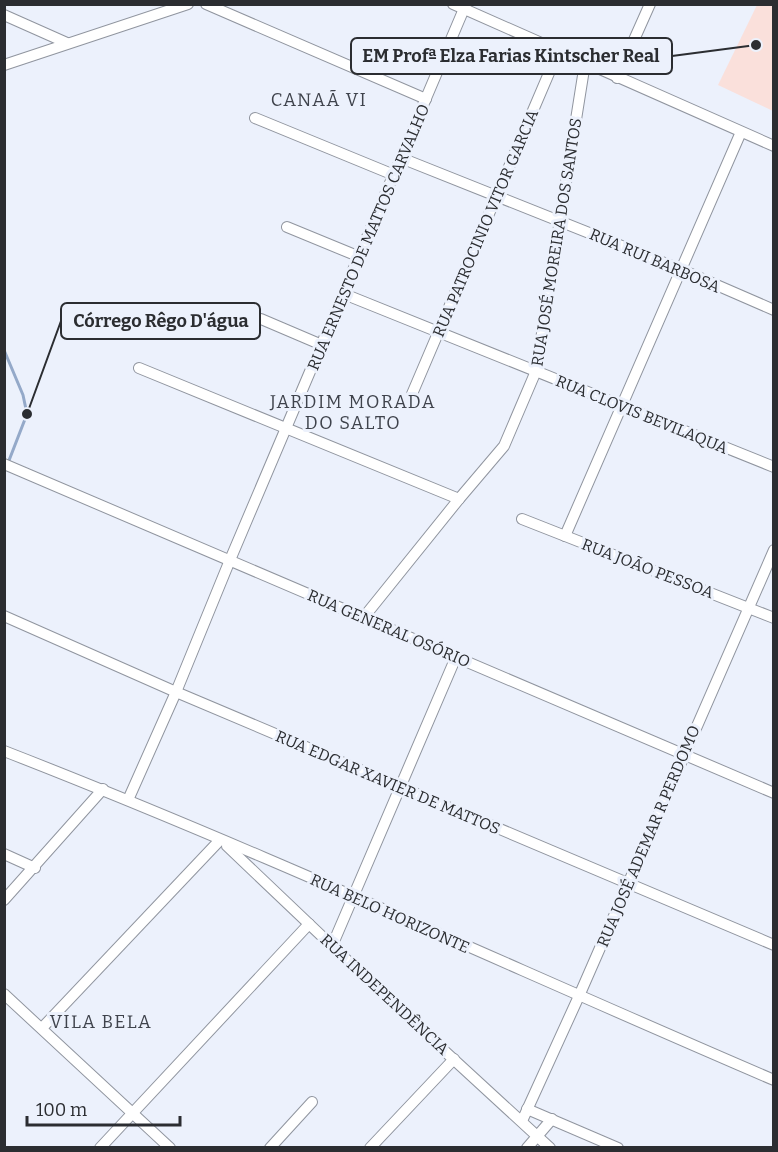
<svg xmlns="http://www.w3.org/2000/svg" width="778" height="1152" viewBox="0 0 778 1152" font-family="Bitter,serif">
<style>
.education{fill:#fae0db}
.lines{fill:none;stroke-linecap:round;stroke-linejoin:round}
.stream{stroke:#94a9c9;stroke-width:3}
.street-casing{stroke:#90959f;stroke-width:12}
.street{stroke:#fff;stroke-width:10}
.labels{text-anchor:middle;stroke-width:6;stroke-linejoin:round;paint-order:stroke}
.street-label{font-size:16px;fill:#2b2d31;stroke:#ecf1fc}
.neighbourhood-label{font-size:18px;letter-spacing:1.5px;fill:#3f434c;stroke:#ecf1fc}
.leader{fill:none;stroke:#2b2d31;stroke-width:2}
.callout-dot{fill:#2b2d31;stroke:#ecf1fc;stroke-width:2}
.callout{fill:#ecf1fc;stroke:#2b2d31;stroke-width:2}
.callout-label{font-size:18px;text-anchor:middle;font-weight:bold;fill:#2b2d31}
</style>
<rect width="100%" height="100%" fill="#ecf1fc"/>
<!-- education -->
<path class="education" d="M757,5H773V111L718,85Z"/>
<g class="lines">
<!-- stream -->
<path class="stream" d="M4,350L23,395L27,414L8,463"/>
<defs>
<g id="street">
<path d="M206,4L426,99"/>
<path d="M453,4L774,146"/>
<path d="M4,15L67,43"/>
<path d="M4,65L188,4"/>
<path d="M617,78L650,4"/>
<path d="M255,118L394,175"/>
<path d="M401,158L682,270L774,310"/>
<path d="M287,227L360,257"/>
<path d="M344,294L774,467"/>
<path d="M261,319L322,345"/>
<path d="M139,368L459,499"/>
<path d="M412,394L558,52"/>
<path d="M4,464L774,793"/>
<path d="M522,519L774,618"/>
<path d="M565,536L741,132"/>
<path d="M4,616L176,692L774,945"/>
<path d="M364,617L459,499L504,446L536,371L585,63"/>
<path d="M4,751C264,852 517,970 774,1080"/>
<path d="M128,800L176,692L230,560L466,4"/>
<path d="M227,846L389,1000L550,1148"/>
<path d="M4,854L35,868"/>
<path d="M4,900L103,789"/>
<path d="M332,946L456,657"/>
<path d="M4,994L170,1148"/>
<path d="M42,1028L220,840"/>
<path d="M527,1109L618,1148"/>
<path d="M522,1121L579,996L774,550"/>
<path d="M100,1148L309,924"/>
<path d="M270,1148L312,1102"/>
<path d="M370,1148L454,1059"/>
<path d="M527,1148L552,1119"/>
</g>
</defs>
<!-- street casing -->
<use href="#street" class="street-casing"/>
<!-- street -->
<use href="#street" class="street"/>
</g>
<g class="labels">
<!-- street labels -->
<g class="street-label">
<text transform="translate(485 223) rotate(-67)" y="6">RUA PATROCINIO VITOR GARCIA</text>
<text transform="translate(368 237) rotate(-67)" y="6">RUA ERNESTO DE MATTOS CARVALHO</text>
<text transform="translate(556 242) rotate(-81)" y="6">RUA JOSÉ MOREIRA DOS SANTOS</text>
<text transform="translate(655 260) rotate(23)" y="6">RUA RUI BARBOSA</text>
<text transform="translate(642 414) rotate(22)" y="6">RUA CLOVIS BEVILAQUA</text>
<text transform="translate(648 568) rotate(21)" y="6">RUA JOÃO PESSOA</text>
<text transform="translate(389 628) rotate(23)" y="6">RUA GENERAL OSÓRIO</text>
<text transform="translate(388 782) rotate(23)" y="6">RUA EDGAR XAVIER DE MATTOS</text>
<text transform="translate(648 836) rotate(-67)" y="6">RUA JOSÉ ADEMAR R PERDOMO</text>
<text transform="translate(390 913) rotate(24)" y="6">RUA BELO HORIZONTE</text>
<text transform="translate(385 994) rotate(43)" y="6">RUA INDEPENDÊNCIA</text>
</g>
<!-- neighbourhood labels -->
<g class="neighbourhood-label">
<text x="319" y="106">CANAÃ VI</text>
<text x="353" y="408">JARDIM MORADA<tspan x="353" dy="21">DO SALTO</tspan></text>
<text x="101" y="1028">VILA BELA</text>
</g>
</g>
<!-- callouts -->
<path class="leader" d="M756 45L672 56M27 414L61 321"/>
<g class="callout-dot">
<circle cx="756" cy="45" r="6"/>
<circle cx="27" cy="414" r="6"/>
</g>
<g class="callout">
<rect x="351" y="38" width="321" height="36" rx="6"/>
<rect x="61" y="303" width="199" height="36" rx="6"/>
</g>
<g class="callout-label">
<text x="511" y="62">EM Profª Elza Farias Kintscher Real</text>
<text x="161" y="327">Córrego Rêgo D'água</text>
</g>
<!-- border -->
<rect width="778" height="1152" fill="none" stroke="#2b2d31" stroke-width="12"/>
<!-- scale -->
<path d="M27 1116v9h153v-9" fill="none" stroke="#2b2d31" stroke-width="3"/>
<text x="36" y="1116" font-size="18" fill="#2b2d31" stroke="#ecf1fc" stroke-width="4.5" paint-order="stroke">100 m</text>
</svg>
